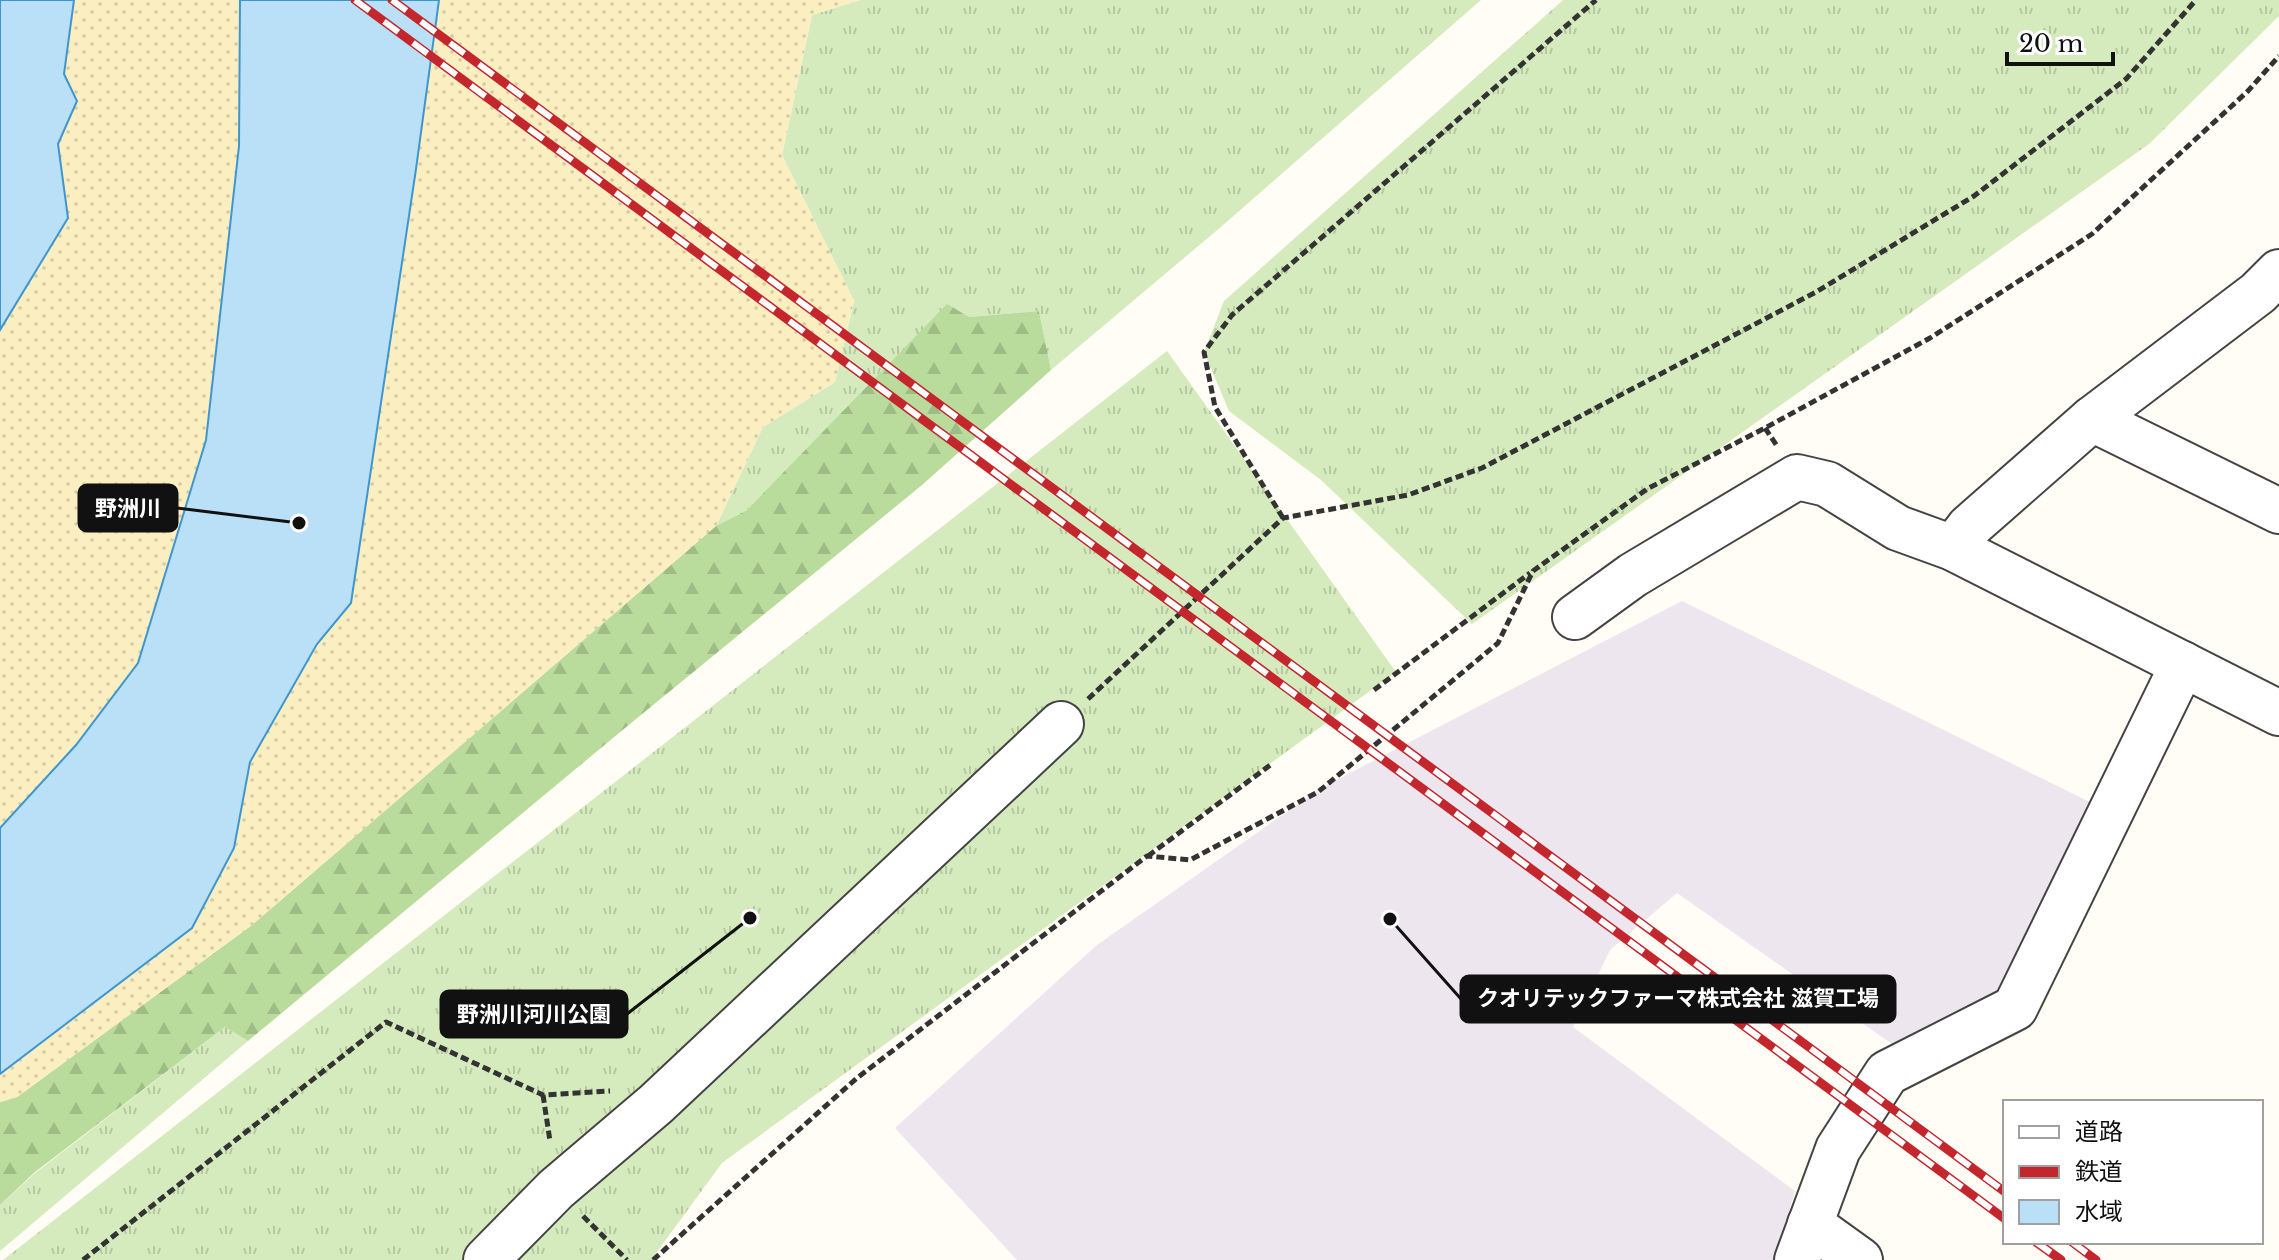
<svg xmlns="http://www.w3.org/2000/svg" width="2279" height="1260" viewBox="0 0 2279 1260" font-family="'Libre Baskerville','Noto Sans JP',serif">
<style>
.industrial{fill:#eee6ef}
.grass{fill:url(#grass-tufts)}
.forest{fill:url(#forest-firs)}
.sand{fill:url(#sand-dots)}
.water{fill:#b9e0f7;stroke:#3f96cf;stroke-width:2}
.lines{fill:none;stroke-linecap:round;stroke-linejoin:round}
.minor-casing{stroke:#444;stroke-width:48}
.path{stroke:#333;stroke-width:5;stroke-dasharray:8 4;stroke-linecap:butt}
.minor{stroke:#fff;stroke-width:44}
.rail-casing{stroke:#c4262e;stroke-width:9}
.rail{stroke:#fff;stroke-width:6;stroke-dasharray:18;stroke-linecap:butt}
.leader{fill:none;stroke:#111;stroke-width:3}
.callout-dot{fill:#111;stroke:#fff;stroke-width:3}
.callout{fill:#111;stroke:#111;stroke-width:3}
.callout-label{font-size:22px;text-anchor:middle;font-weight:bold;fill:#fff}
</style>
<defs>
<pattern id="grass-tufts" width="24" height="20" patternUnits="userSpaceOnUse" patternTransform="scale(2)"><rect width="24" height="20" fill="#d5ebbd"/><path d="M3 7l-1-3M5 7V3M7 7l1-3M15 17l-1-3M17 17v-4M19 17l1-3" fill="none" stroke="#b6c8a1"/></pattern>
<pattern id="forest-firs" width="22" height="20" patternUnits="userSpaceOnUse" patternTransform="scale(2)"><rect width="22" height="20" fill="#b9dc9c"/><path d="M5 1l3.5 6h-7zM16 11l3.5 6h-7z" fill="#9ebc85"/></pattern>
<pattern id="sand-dots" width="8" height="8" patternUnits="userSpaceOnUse" patternTransform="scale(2)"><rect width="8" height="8" fill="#fbeec1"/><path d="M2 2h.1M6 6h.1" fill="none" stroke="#d6cba5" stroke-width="1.8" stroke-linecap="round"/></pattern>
</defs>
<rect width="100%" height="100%" fill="#fffdf5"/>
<!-- industrial -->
<path class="industrial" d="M1682,601L2098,806L1992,1001L1899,1049L1677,893L1610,950L1573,1027L1795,1191L1775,1260H1017L895,1128L1097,945L1321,788Z"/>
<!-- grass -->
<g class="grass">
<path d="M860,0H1481L1222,226L1051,370L1039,311L969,317L747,510L716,526L763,427L835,382L854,301L782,155L812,15Z"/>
<path d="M1563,0H2279V16L2149,144L1472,624L1321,480L1229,411L1204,352L1224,301Z"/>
<path d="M1167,351L1396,672L722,1163L651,1260H3Z"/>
<path d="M225,1027L248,1041L0,1251V1205L35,1173Z"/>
</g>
<!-- forest -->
<path class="forest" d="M947,304L969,317L1039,311L1051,370L922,485L625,728L248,1041L225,1027L35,1172L0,1205V1102L17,1097L252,925L716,526L747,510Z"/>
<!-- sand -->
<g class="sand">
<path d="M74,0H240L239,146L206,440L138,663L76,745L0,828V330L68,218L58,143L77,101L64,74Z"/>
<path d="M439,0H860L812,15L782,155L854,300L835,382L763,427L716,526L252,925L17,1097L0,1102V1074L100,999L234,848L250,762L317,644L351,603L416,169Z"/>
</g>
<!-- water -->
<g class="water">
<path d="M0,0H74L64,74L77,101L58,144L68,218L0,330Z"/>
<path d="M240,0H439L416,169L351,603L317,644L250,762L234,848L192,928L0,1074V828L76,745L138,663L206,440L239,146Z"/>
</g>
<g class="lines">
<defs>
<g id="minor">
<path d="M2092,419L2279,511"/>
<path d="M1953,548L1969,527L2092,419L2258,293L2279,272"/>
<path d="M1575,617L1633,575L1797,477L1827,484L1898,528L1953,548L2279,713"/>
<path d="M1810,1224L1860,1260"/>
<path d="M486,1260L556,1189L656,1104L1061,724"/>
<path d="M1797,1260L1838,1149L1887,1073L2015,1008L2183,664"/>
</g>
</defs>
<!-- minor casing -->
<use href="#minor" class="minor-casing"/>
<!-- path -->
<g class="path">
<path d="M1765,428L1777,446"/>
<path d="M1283,518L1215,407L1204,352L1232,315L1596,0"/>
<path d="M1374,690L1530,573"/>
<path d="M1088,699L1283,518L1408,495L1482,468L1816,292L1974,196L2126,79L2196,0"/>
<path d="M1148,856L1273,763"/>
<path d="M543,1095L550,1141"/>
<path d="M583,1216L627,1260"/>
<path d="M83,1260L386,1022L543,1095L610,1091"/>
<path d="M653,1260L857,1078L1147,856L1190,860L1318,792L1498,643L1533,571L1647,489L1765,428L1930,338L2092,234L2247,92L2279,56"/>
</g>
<!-- minor -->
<use href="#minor" class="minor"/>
<defs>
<g id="rail">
<path d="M355,0L2005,1219"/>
<path d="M392,0L2005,1192"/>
<path d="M2036,1242L2061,1260"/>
<path d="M2072,1242L2096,1260"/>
</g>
</defs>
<!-- rail casing -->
<use href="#rail" class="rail-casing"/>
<!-- rail -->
<use href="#rail" class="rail"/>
</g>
<!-- callouts -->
<path class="leader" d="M299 523L177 508M1390 919L1461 999M750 918L627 1014"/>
<g class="callout-dot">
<circle cx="299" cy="523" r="8"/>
<circle cx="1390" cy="919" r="8"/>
<circle cx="750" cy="918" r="8"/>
</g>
<g class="callout">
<rect x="79" y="485" width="98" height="46" rx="8"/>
<rect x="1461" y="976" width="434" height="46" rx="8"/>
<rect x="441" y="991" width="186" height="46" rx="8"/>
</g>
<g class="callout-label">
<text x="128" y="516">野洲川</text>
<text x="1678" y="1006">クオリテックファーマ株式会社 滋賀工場</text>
<text x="534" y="1022">野洲川河川公園</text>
</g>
<!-- legend -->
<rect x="2003" y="1100" width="260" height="144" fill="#ffffff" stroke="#a0a0a0" stroke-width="2"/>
<rect x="2019" y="1126" width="40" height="12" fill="#ffffff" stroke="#a0a0a0" stroke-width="2"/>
<text x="2075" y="1140" font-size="24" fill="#111111">道路</text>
<rect x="2019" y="1166" width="40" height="12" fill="#c4262e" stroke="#a0a0a0" stroke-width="2"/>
<text x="2075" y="1180" font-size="24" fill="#111111">鉄道</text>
<rect x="2019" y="1200" width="40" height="24" fill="#b9e0f7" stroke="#a0a0a0" stroke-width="2"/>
<text x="2075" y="1220" font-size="24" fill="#111111">水域</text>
<!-- scale -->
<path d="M2007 52v12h106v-12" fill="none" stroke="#111111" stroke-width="4"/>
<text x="2019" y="52" font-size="24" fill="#111111" stroke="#ffffff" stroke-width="6" paint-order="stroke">20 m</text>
</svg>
